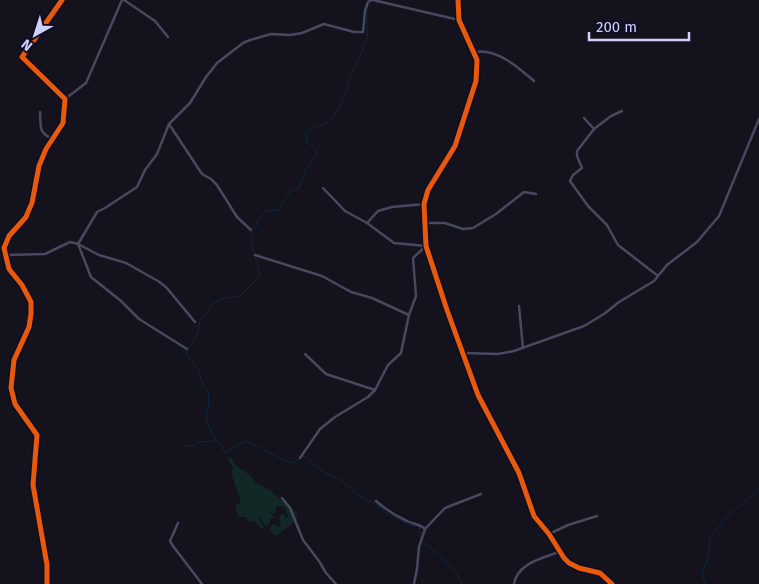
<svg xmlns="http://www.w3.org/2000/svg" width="759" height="584" viewBox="0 0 759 584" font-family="'Fira Sans',sans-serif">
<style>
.green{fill:#122827}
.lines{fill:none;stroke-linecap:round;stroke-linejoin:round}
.stream{stroke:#0f2741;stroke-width:1}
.minor{stroke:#48485e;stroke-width:2.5}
.cycleway-casing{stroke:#100e22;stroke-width:8}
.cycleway{stroke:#e8590c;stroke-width:5}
</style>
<rect width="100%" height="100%" fill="#14121d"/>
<!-- green -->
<path class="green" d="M229,457H231L235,465L250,475L255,482L270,490L282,501L286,500L297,514V519C290,525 282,533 274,536L269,528L274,524L279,527L281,524L279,516L282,514L285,515L286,519L288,517L286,510L282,506H277L275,514L269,511L274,518L270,519V523L266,527L261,520V517L258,516L264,527L262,529L255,522L248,521L246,517H239L235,506L241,502L231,473L233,468L228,460Z"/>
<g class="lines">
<!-- stream -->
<g class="stream">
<path d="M198,442L216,441"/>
<path d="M184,446L195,445"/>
<path d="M302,457L304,456L325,473L338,478L356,493L368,501H372L386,513L412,526L418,525L419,526L420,538"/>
<path d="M299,459L294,463C277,461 262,445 245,441L225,453L222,446L216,441L209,427L206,413L209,406L208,392L203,386L199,371L186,354C189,343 201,335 199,322L214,303L225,298L240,296L260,276L251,239L254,235L251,229L256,227L257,222L266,211L278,210L291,191L299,188L305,171L317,154L316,150L307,142L306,133C312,127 321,126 328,122C336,117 348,92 348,83L367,39V10"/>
<path d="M423,541L454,569L462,584"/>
<path d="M705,584L702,572C709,562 709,548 710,537L729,515L759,489"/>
</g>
<!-- minor -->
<g class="minor">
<path d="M124,0L155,21L168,37"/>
<path d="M373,0L459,20"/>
<path d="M458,0L459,20L477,60L476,81L455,146L428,190L424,204L426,246L447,310L478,395L519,473L534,516L549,534L564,558L569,563L579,568L600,573L612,584"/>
<path d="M475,52C497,48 519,68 534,81"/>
<path d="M65,99L86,83L122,0"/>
<path d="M622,111L611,116L594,129L577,151V156L582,168L573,175L570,181L588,206L607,225L618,245L658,276"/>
<path d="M40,112C41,127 38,133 53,139"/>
<path d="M584,118L594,129"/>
<path d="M169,124L202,174L211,179L217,185L237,217L251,230"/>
<path d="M367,223L378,211L392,207L424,204"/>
<path d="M424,223H445L463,229L473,228L496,214L524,192L536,194"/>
<path d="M5,255L45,254L70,242L78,244L99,255L126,263L158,281L166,287L195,322"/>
<path d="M255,255L322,276L351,292L372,298L409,315"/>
<path d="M519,306L523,348"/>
<path d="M187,349L139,319L121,301L91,277L78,244L97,212L105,208L137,187L145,170L157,154L169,124L190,103L206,77L217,63L243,43L250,40L271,34L290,35L302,33L324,24L354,32H363L365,11L368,2L372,0"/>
<path d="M463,353L498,354L514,351L584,326L604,314L619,302L654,281L667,265L697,242L719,216L759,119"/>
<path d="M305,354L326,374L375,390"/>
<path d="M300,458L320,429L335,417L368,397L375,390L388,365L401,353L409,315L416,296L413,258L426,246L394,243L367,223L345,211L323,188"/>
<path d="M282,498L290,508L303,540L319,561L326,573L336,584"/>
<path d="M376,501C385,509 396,516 407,521C413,524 420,524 425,529L419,547L417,569L414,584"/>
<path d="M178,523L170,541L173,546L202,584"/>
<path d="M425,529L445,508L481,494"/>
<path d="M549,534L568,525L597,516"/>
<path d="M47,584V565L33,485L37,435L15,404L11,388L14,360L29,327L31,314V302L22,285L9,269L4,248L9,236L26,217L28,212L32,203L39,166L46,149L63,123L65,99L22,57L62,0"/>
<path d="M514,584C517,564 542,558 559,552"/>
</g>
<defs>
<g id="cycleway">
<path d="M458,0L459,20L477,60L476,81L455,146L428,190L424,204L426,246L447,310L478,395L519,473L534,516L549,534L564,558L569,563L579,568L600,573L612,584"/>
<path d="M47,584V565L33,485L37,435L15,404L11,388L14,360L29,327L31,314V302L22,285L9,269L4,248L9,236L26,217L28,212L32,203L39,166L46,149L63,123L65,99L22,57L62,0"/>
</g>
</defs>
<!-- cycleway casing -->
<use href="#cycleway" class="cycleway-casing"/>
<!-- cycleway -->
<use href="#cycleway" class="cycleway"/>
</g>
<!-- north arrow -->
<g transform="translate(35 35) rotate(219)" stroke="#100e22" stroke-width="4" paint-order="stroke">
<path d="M0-4L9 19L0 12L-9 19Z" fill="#d1d1fd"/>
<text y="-8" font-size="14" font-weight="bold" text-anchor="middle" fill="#d1d1fd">N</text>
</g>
<!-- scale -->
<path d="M589 32v8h100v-8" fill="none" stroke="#d1d1fd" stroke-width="2.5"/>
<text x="596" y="32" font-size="15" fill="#d1d1fd" stroke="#100e22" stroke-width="4" paint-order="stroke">200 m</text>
</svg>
